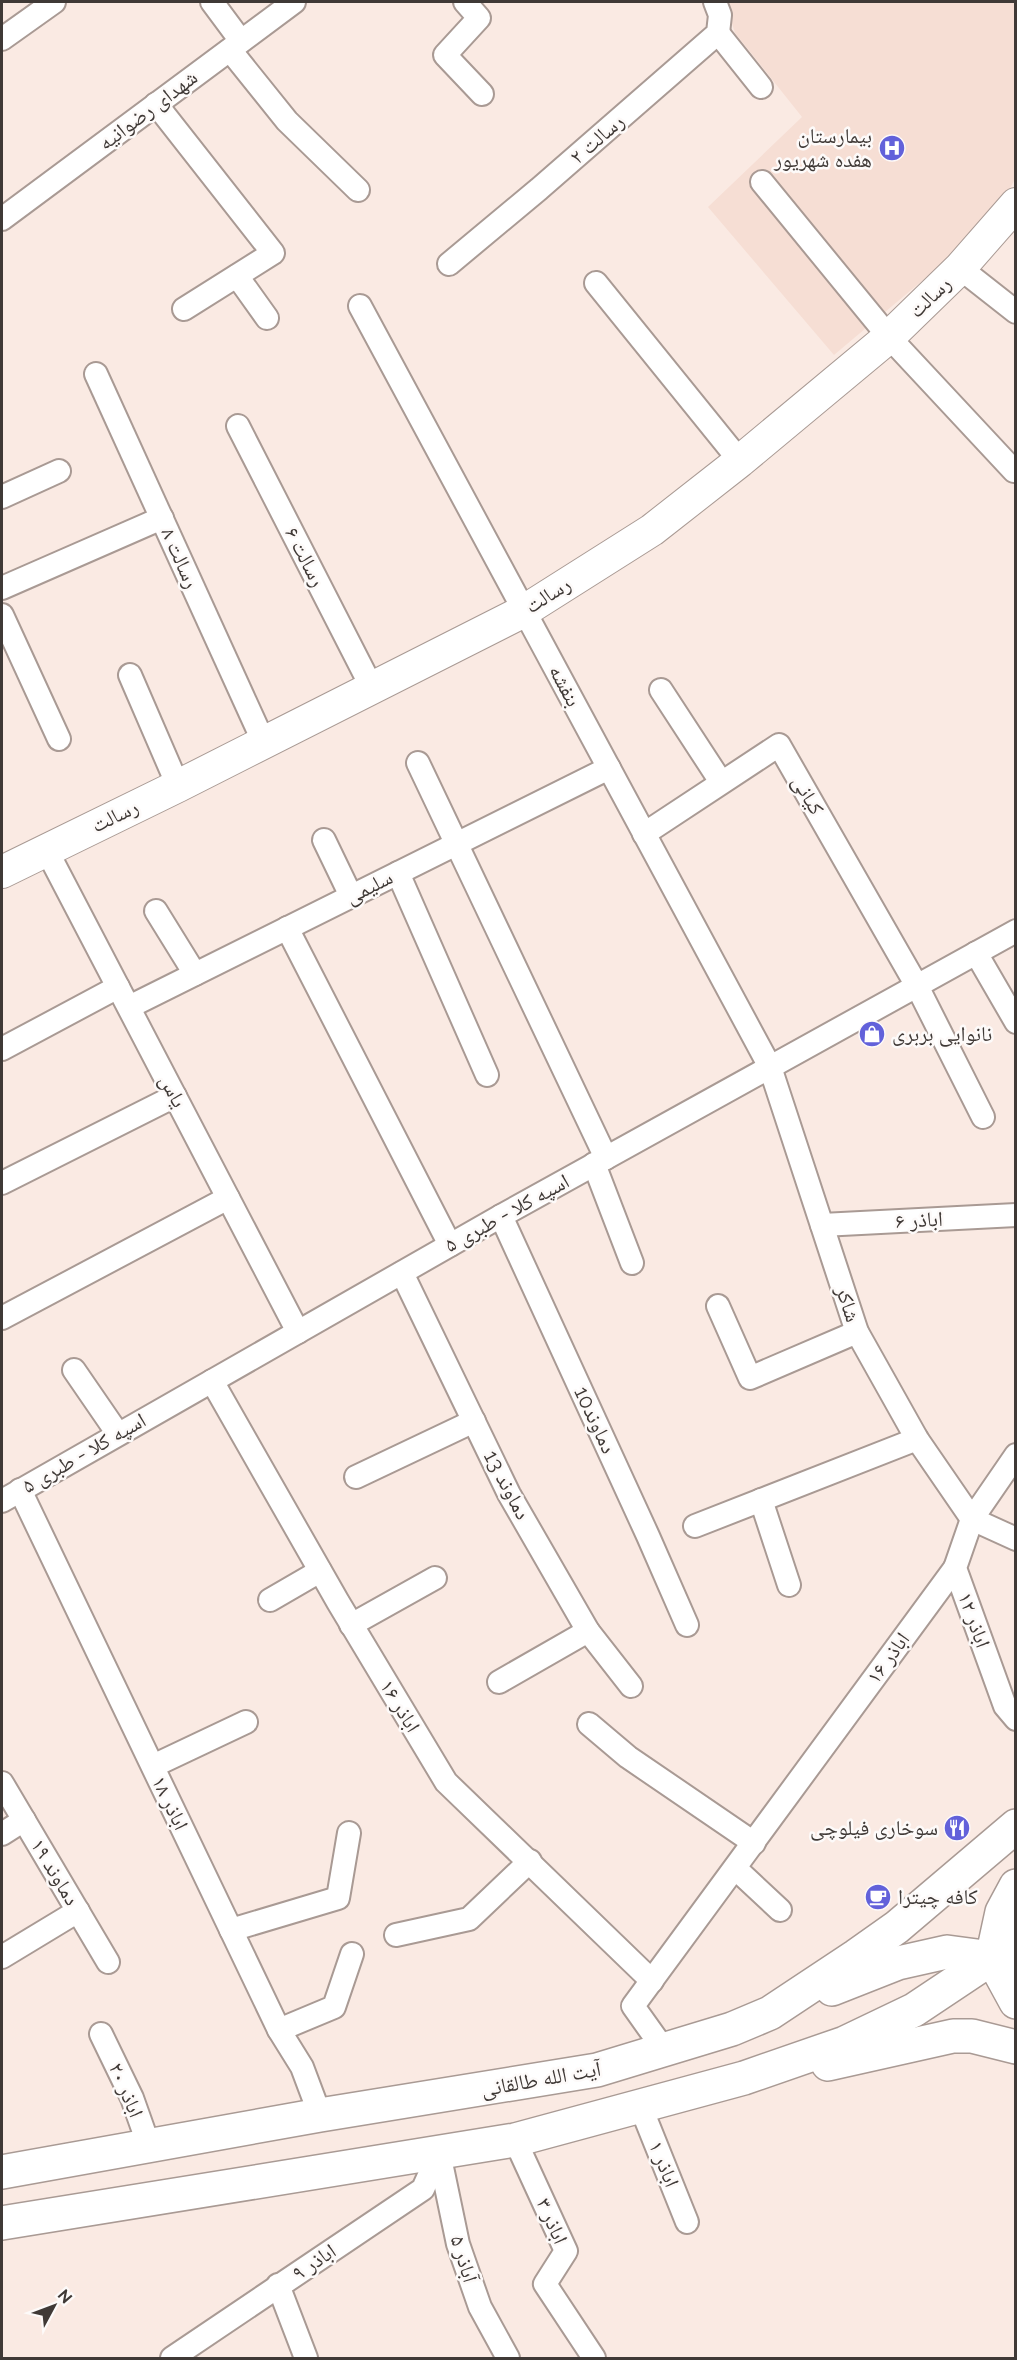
<svg xmlns="http://www.w3.org/2000/svg" width="1017" height="2360" viewBox="0 0 1017 2360" font-family="Raleway,'Noto Naskh Arabic',sans-serif">
<style>
.built{fill:#f6ded4}
.lines{fill:none;stroke-linecap:round;stroke-linejoin:round}
.street-casing{stroke:#a99a94;stroke-width:26}
.secondary-casing{stroke:#a99a94;stroke-width:34}
.primary-casing{stroke:#a99a94;stroke-width:36}
.street{stroke:#fff;stroke-width:22}
.secondary{stroke:#fff;stroke-width:32}
.primary{stroke:#fff;stroke-width:33}
.labels{text-anchor:middle;stroke-width:5;stroke-linejoin:round;paint-order:stroke}
.street-label{font-size:21px;fill:#3f3936;stroke:#fdfaf9}
.poi-label{font-size:21px;fill:#3f3936;stroke:#fdfaf9;text-anchor:end}
</style>
<rect width="100%" height="100%" fill="#faeae3"/>
<!-- built -->
<path class="built" d="M725,2H1015V179L993,221L834,355L708,207L802,117L735,33Z"/>
<g class="lines">
<defs>
<g id="street">
<path d="M212,2L241,41"/>
<path d="M465,2L479,18L445,55L482,94"/>
<path d="M718,33L761,87"/>
<path d="M2,39L54,2"/>
<path d="M230,50L287,121L358,190"/>
<path d="M156,104L273,253L184,309"/>
<path d="M762,182L889,337L1014,471"/>
<path d="M2,219L294,2"/>
<path d="M449,264L539,189L718,33L720,15L715,2"/>
<path d="M960,268L1016,312"/>
<path d="M237,276L267,318"/>
<path d="M596,283L740,461"/>
<path d="M360,306L770,1067L857,1332L917,1439L972,1519"/>
<path d="M96,374L264,743"/>
<path d="M238,426L372,688"/>
<path d="M2,497L59,471"/>
<path d="M2,588L162,518"/>
<path d="M2,615L59,739"/>
<path d="M130,675L178,786"/>
<path d="M661,690L721,782"/>
<path d="M418,763L606,1158"/>
<path d="M644,834L779,745L917,986L983,1117"/>
<path d="M324,840L351,896"/>
<path d="M47,851L298,1332"/>
<path d="M398,873L487,1075"/>
<path d="M156,911L195,974"/>
<path d="M287,928L450,1245"/>
<path d="M976,953L1016,1022"/>
<path d="M129,1007L609,768"/>
<path d="M2,1049L118,987"/>
<path d="M594,1164L632,1263"/>
<path d="M2,1183L175,1096"/>
<path d="M501,1216L648,1536L687,1625"/>
<path d="M822,1225L1016,1215"/>
<path d="M402,1273L509,1494L588,1631L631,1686"/>
<path d="M718,1306L750,1378L857,1332"/>
<path d="M2,1318L228,1198"/>
<path d="M74,1370L118,1434"/>
<path d="M212,1381L338,1602L446,1782L652,1981"/>
<path d="M1016,1455L972,1519L955,1568L1005,1706L1016,1719"/>
<path d="M356,1477L474,1421"/>
<path d="M20,1490L279,2030L302,2067L320,2115"/>
<path d="M761,1500L789,1585"/>
<path d="M2,1501L501,1216L1016,931"/>
<path d="M972,1519L1016,1539"/>
<path d="M695,1526L917,1439"/>
<path d="M270,1600L320,1571"/>
<path d="M351,1625L435,1578"/>
<path d="M499,1682L588,1631"/>
<path d="M589,1724L628,1757L754,1843"/>
<path d="M153,1766L246,1722"/>
<path d="M2,1783L108,1962"/>
<path d="M2,1834L24,1820"/>
<path d="M735,1868L780,1910"/>
<path d="M231,1930L338,1898L349,1833"/>
<path d="M396,1935L469,1919L530,1861"/>
<path d="M2,1957L78,1911"/>
<path d="M279,2030L334,2007L352,1954"/>
<path d="M101,2034L132,2098L149,2146"/>
<path d="M665,2051L633,2006L955,1568"/>
<path d="M640,2105L687,2222"/>
<path d="M515,2140L566,2251L545,2284L594,2358"/>
<path d="M439,2153L458,2244L480,2307L508,2358"/>
<path d="M278,2285L306,2358"/>
<path d="M172,2358L423,2189L439,2153"/>
</g>
<path id="secondary" d="M2,872L178,786L524,611L652,530L740,461L889,337L960,268L1016,204"/>
<g id="primary">
<path d="M1016,1886L1002,1912L992,1958L1016,2002"/>
<path d="M832,1989L898,1963L947,1952L992,1958L1016,1976"/>
<path d="M828,2064L953,2036H972L1016,2047"/>
<path d="M2,2172L320,2115L597,2070L732,2029L770,2013L856,1956L897,1927L1016,1826"/>
<path d="M2,2223L515,2140L744,2078L845,2043L914,2010L992,1958L1016,1938"/>
</g>
</defs>
<!-- street casing -->
<use href="#street" class="street-casing"/>
<!-- secondary casing -->
<use href="#secondary" class="secondary-casing"/>
<!-- primary casing -->
<use href="#primary" class="primary-casing"/>
<!-- street -->
<use href="#street" class="street"/>
<!-- secondary -->
<use href="#secondary" class="secondary"/>
<!-- primary -->
<use href="#primary" class="primary"/>
</g>
<!-- icons -->
<defs>
<symbol id="hospital-disc" viewBox="-11 -11 22 22"><circle r="9.5" fill="#6261da" stroke="#fdfaf9"/><path d="M-5-5h3v3.5h4V-5h3V5h-3V1.5h-4V5h-3Z" fill="#fff"/></symbol>
<symbol id="shop-disc" viewBox="-11 -11 22 22"><circle r="9.5" fill="#6261da" stroke="#fdfaf9"/><path d="M-5-2.5h2.3a2.7 3.5 0 0 1 5.4 0H5L5.5 6h-11ZM-1.5-2.5h3a1.5 2.3 0 0 0-3 0Z" fill="#fff"/></symbol>
<symbol id="restaurant-disc" viewBox="-11 -11 22 22"><circle r="9.5" fill="#6261da" stroke="#fdfaf9"/><path d="M-5-6h1v4h1v-4h1v4h1v-4h1v5L-1.5 .5V6h-2V.5L-5-1ZM5-6V6H3V1.5H1.5Q1.5-4 5-6Z" fill="#fff"/></symbol>
<symbol id="cafe-disc" viewBox="-11 -11 22 22"><circle r="9.5" fill="#6261da" stroke="#fdfaf9"/><path d="M-5.5-4.5H6V0H3Q3 3.5 0 3.5H-2.5Q-5.5 3.5-5.5 0ZM3-3.2v2h1.7v-2ZM-6 4.5H4V6H-6Z" fill="#fff"/></symbol>
</defs>
<g fill-rule="evenodd">
<use href="#hospital-disc" x="877" y="133" width="30" height="30"/>
<use href="#shop-disc" x="857" y="1019" width="30" height="30"/>
<use href="#restaurant-disc" x="942" y="1813" width="30" height="30"/>
<use href="#cafe-disc" x="863" y="1882" width="30" height="30"/>
</g>
<g class="labels">
<!-- street labels -->
<g class="street-label">
<text transform="translate(148 110) rotate(-37)" y="7">شهدای رضوانیه</text>
<text transform="translate(597 139) rotate(-41)" y="7">رسالت ۲</text>
<text transform="translate(930 297) rotate(-44)" y="7">رسالت</text>
<text transform="translate(305 557) rotate(63)" y="7">رسالت ۶</text>
<text transform="translate(180 558) rotate(66)" y="7">رسالت ۸</text>
<text transform="translate(548 595) rotate(-32)" y="7">رسالت</text>
<text transform="translate(565 686) rotate(62)" y="7">بنفشه</text>
<text transform="translate(808 795) rotate(60)" y="7">کیانی</text>
<text transform="translate(115 816) rotate(-26)" y="7">رسالت</text>
<text transform="translate(369 887) rotate(-27)" y="7">سلیمی</text>
<text transform="translate(173 1091) rotate(63)" y="7">یاس</text>
<text transform="translate(507 1213) rotate(-29)" y="7">اسپه کلا - طبری ۵</text>
<text transform="translate(919 1220) rotate(-3)" y="7">اباذر ۶</text>
<text transform="translate(848 1304) rotate(72)" y="7">شاکر</text>
<text transform="translate(595 1420) rotate(65)" y="7">دماوند10</text>
<text transform="translate(84 1453) rotate(-30)" y="7">اسپه کلا - طبری ۵</text>
<text transform="translate(507 1485) rotate(62)" y="7">دماوند 13</text>
<text transform="translate(974 1620) rotate(70)" y="7">اباذر ۱۲</text>
<text transform="translate(888 1658) rotate(-54)" y="7">اباذر ۱۶</text>
<text transform="translate(400 1706) rotate(59)" y="7">اباذر ۱۶</text>
<text transform="translate(170 1803) rotate(64)" y="7">اباذر ۱۸</text>
<text transform="translate(55 1872) rotate(59)" y="7">دماوند ۱۹</text>
<text transform="translate(541 2079) rotate(-10)" y="7">آیت الله طالقانی</text>
<text transform="translate(126 2090) rotate(67)" y="7">اباذر ۲۰</text>
<text transform="translate(664 2164) rotate(68)" y="7">اباذر ۱</text>
<text transform="translate(552 2221) rotate(66)" y="7">اباذر ۳</text>
<text transform="translate(464 2259) rotate(73)" y="7">آباذر ۵</text>
<text transform="translate(314 2262) rotate(-34)" y="7">اباذر ۹</text>
</g>
<!-- poi labels -->
<g class="poi-label">
<text x="872" y="143">بیمارستان<tspan x="872" dy="24">هفده شهریور</tspan></text>
<text x="892" y="1041" text-anchor="start">نانوایی بربری</text>
<text x="938" y="1835">سوخاری فیلوچی</text>
<text x="898" y="1904" text-anchor="start">کافه چیترا</text>
</g>
</g>
<!-- border -->
<rect width="1017" height="2360" fill="none" stroke="#3f3936" stroke-width="6"/>
<!-- north arrow -->
<g transform="translate(54 2306) rotate(49)" stroke="#fdfaf9" stroke-width="4.5" paint-order="stroke">
<path d="M0-4.5L10 22L0 15L-10 22Z" fill="#3f3936"/>
<text y="-9" font-size="16" font-weight="bold" text-anchor="middle" fill="#3f3936">N</text>
</g>
</svg>
